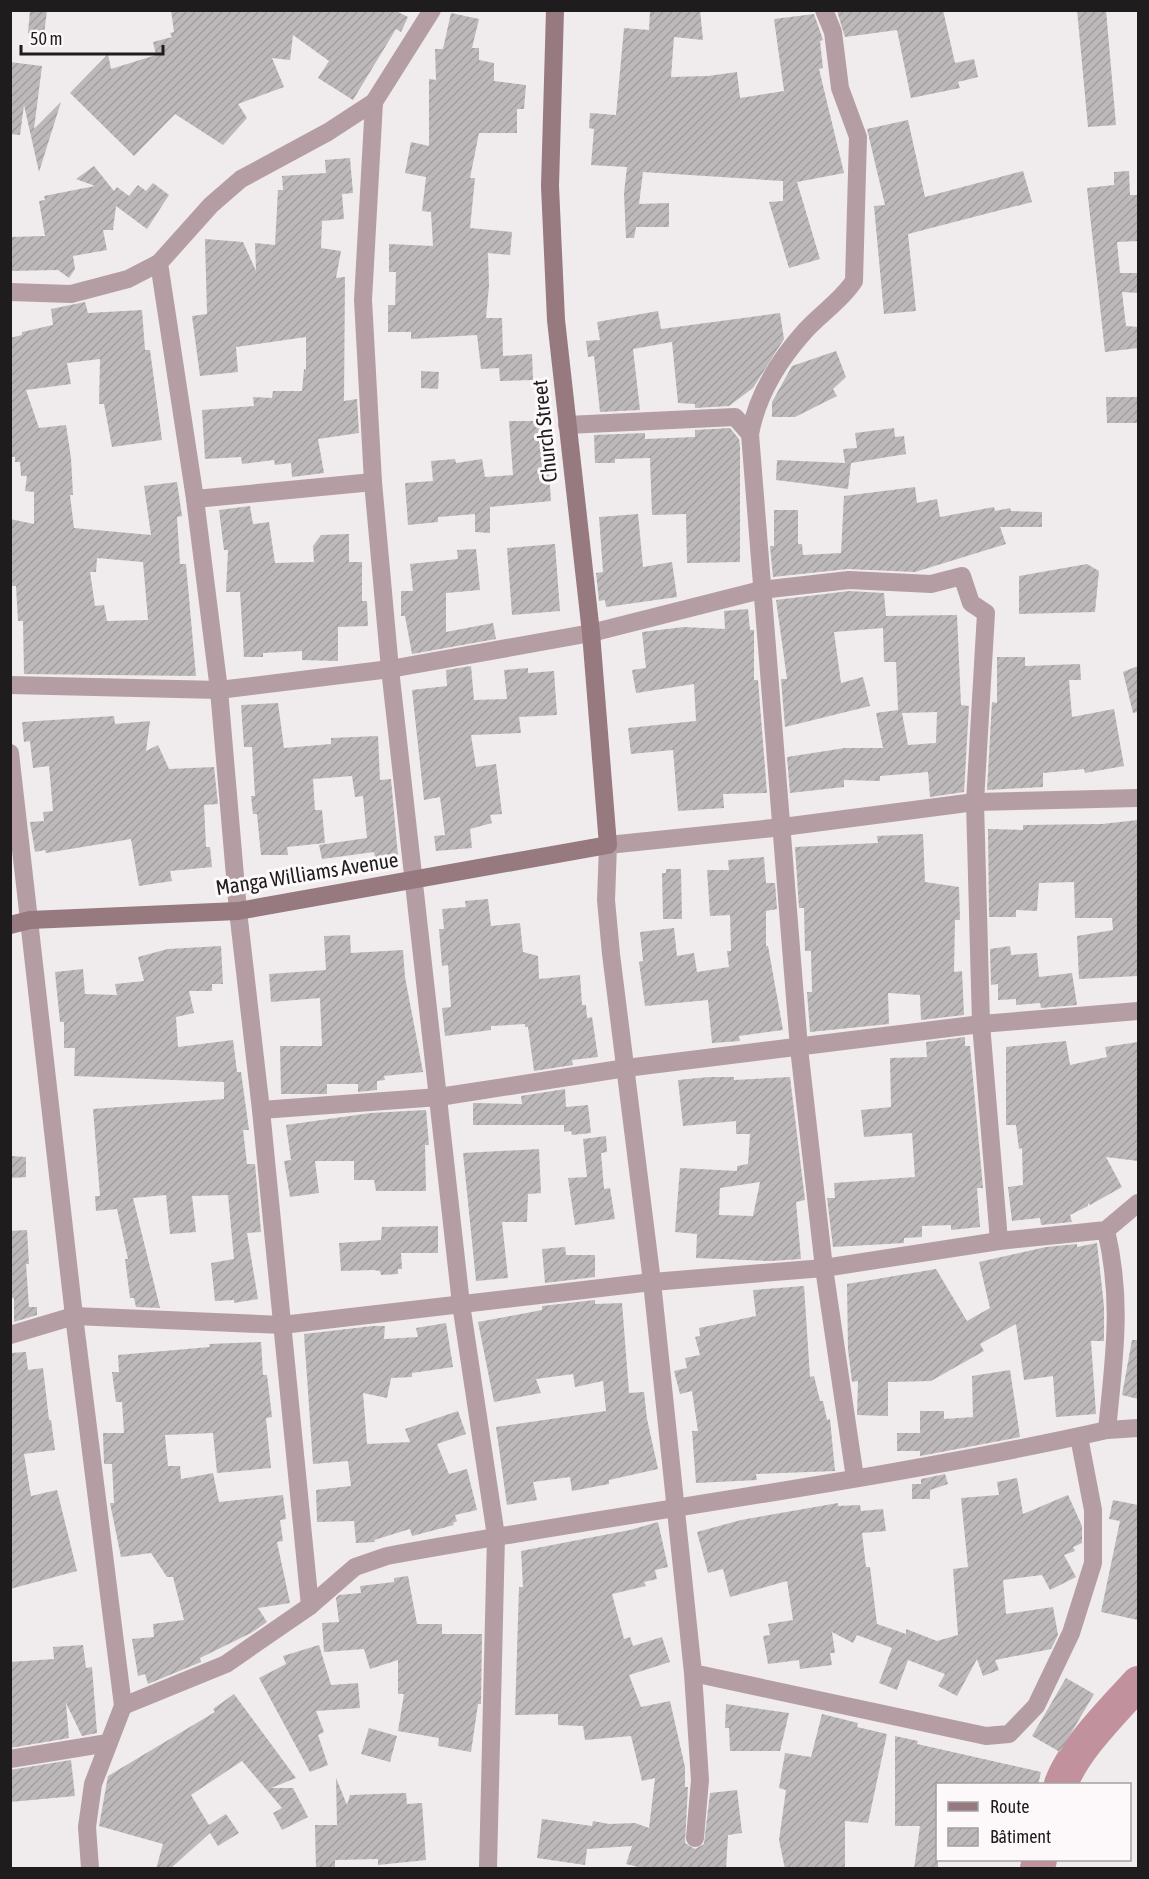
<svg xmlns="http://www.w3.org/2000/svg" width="1149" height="1879" viewBox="0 0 1149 1879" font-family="'Asap Condensed',sans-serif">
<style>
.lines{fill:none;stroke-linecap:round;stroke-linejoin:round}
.river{stroke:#c1929d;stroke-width:34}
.building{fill:url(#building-hatch);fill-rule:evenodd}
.street{stroke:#b49ea3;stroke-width:18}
.secondary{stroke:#977980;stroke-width:18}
.labels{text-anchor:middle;stroke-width:6;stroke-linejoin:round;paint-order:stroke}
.street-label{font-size:21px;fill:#1e1c1d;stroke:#fdf8f9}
</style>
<defs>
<pattern id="building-hatch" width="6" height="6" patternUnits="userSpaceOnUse" patternTransform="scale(1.5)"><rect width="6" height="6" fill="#bdb8b9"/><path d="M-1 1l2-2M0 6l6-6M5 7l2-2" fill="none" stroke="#a29e9f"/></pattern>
</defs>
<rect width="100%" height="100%" fill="#f0ebec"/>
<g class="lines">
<!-- river -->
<g class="river">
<path d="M1061,1784C1074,1749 1113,1711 1138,1683"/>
<path d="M1037,1868L1040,1860"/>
</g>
</g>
<!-- building -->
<g class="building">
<path d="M30,10H47L44,35L28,33Z"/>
<path d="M171,10H394L408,17L401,32L396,29L353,100L318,78L329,61L293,35L290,60L272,58L284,87L238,104L247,118L223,145L175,114L134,156L70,93L108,54L111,69L156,55L153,42L172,37L170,33L174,32Z"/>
<path d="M679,10H700L703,40L674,37L671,77L708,76L737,72L740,98L784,91L774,19L814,14L823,40L820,41L823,68L819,69L844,173L797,182L820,259L789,268L769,202L783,201V181L643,172L639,204L669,203V227H636L634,238H626L624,193L627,167L591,165L594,129L589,128L590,113L616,115L624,28L649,30L650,11Z"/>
<path d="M943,10L955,63L974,59L978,77L958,82L960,88L911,98L897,30L845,37L837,11Z"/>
<path d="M1077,10H1106L1116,125L1088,127Z"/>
<path d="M451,13L479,19L472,48H479V60L494,63V81L526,85L524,109H517V133H479L470,178H475L470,228L512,232L510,255L488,253L489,286L486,318H502L503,356L532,354L533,380L500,381L499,368L481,369L477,335L411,339V332H388V305H395L396,272H389V244L433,246L431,212L422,211L426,177L405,173L411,142L429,146V79L436,80L435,49H443Z"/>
<path d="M10,62L42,66L34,129L61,102L39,172L24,105L20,135L10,134Z"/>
<path d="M908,120L925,197L1023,171L1032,202L908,234L916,311L884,314L874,206L885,205L867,129Z"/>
<path d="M350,158L353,193L342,194L344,219L322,221L321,248L341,251L336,278L345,277L344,401L357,399L359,433L318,439L324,473L292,477L291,463L275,465L274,460L242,464L241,457L205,459L202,410L254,406L253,397L272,398L273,391H302L304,369L306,370V337L236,347L238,372L200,376L192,316L207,314L205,239L243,242L256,271L255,243L275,245L278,190H283L282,176L326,173L325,160Z"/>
<path d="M94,166L114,191L117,187L129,196L138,185L146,191L153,183L169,195L147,229L116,206L113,230H103L107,250L73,256L75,269L69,278L58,270L10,271V237L45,236L39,201L45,200L44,196L95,186L76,179Z"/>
<path d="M1129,171L1130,195H1138V241L1117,242L1120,273H1138V293L1122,292L1126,326L1138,327V348L1105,352L1087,188L1114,185V172Z"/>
<path d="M85,302L88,313L142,310L145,350H150L162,440L112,447L104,404H99L100,359L67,363L71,384L26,390L39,428L66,425L71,458L73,495H70L74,528L151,535L144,486L177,482L182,516L177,517L180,564H186L196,676L24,674L23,621H18L16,586H10V519L34,524V492L25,491L27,476H21L20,462H15V457H10V338L22,335V332L53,325L51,309ZM97,558L143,562L148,620L107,621L104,605L95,606L90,572H96Z"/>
<path d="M658,311L661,329L780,313L784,339L753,388L729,406L695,408V404L678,403L672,342L633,349L640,410L600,412L594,356L588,357L586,341L600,340L597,322Z"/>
<path d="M836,351L846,377L833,389L837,396L795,417H772V402L792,366Z"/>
<path d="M421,371L439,372L438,389L421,388Z"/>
<path d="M1106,397H1138V423H1107Z"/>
<path d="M509,421H544L545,459L548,458L551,501L490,507V533L475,532V514L438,517V522L408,525L405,483L433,481L431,461L455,459L456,463L482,459L485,477L513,475Z"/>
<path d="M730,428L739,439L740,447V562L687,563L686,514L652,515L650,458L615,459V463H595L594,435L645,433V439L695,437V430Z"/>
<path d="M894,428L895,437L904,436L906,454L851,463L848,489L776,480L777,460L845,463L843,449L857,448L855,433Z"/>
<path d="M915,487L917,503L937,499L940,517L994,507L995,511L1010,508L1011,511L1042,512V527H1000L1006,544L915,572L848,569L773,577L770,546H774V510H798V544H802L803,555L841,553L844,496Z"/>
<path d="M250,506L253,524L269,522L275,563L314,562L313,546L321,535L349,534V562H362V601H367L368,626L338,627V661L302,660V651L263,653V657H244L240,592H226L228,550H224L219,510Z"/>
<path d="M638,514L643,567L672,562L677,597L606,607L605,600L599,601L596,573L603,572L599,517Z"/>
<path d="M555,544L560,611L512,615L507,548Z"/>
<path d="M476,549L480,590L446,593V632L493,623L496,639L412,654L405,616H401V591H413L410,564L458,559L457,550Z"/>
<path d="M1087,564L1099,571L1095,612L1019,614V576Z"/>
<path d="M849,591L884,593L886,616L957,615L961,705L969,706L964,792L930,797L928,772L880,776V781L844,780V787L790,793L787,757L845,748H883L876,713L898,710L896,662H884L883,628L834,632L841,683L863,677L870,706L785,727L781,679H787L776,600ZM937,712L936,743L908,745L902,713Z"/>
<path d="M748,609L750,630H754V680H758L767,793L723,794L724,808L678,811L673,750L631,754L628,728L696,721L694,684L636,693L632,670L646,668L642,632L684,627L725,629L724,611Z"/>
<path d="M997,657H1025V666L1080,664L1081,680H1069L1072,717L1114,709L1124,766L1085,773L1084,769L1043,773V787L987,790L992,702L997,703Z"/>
<path d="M471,666L474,700L507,699L504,670L528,668V673L554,671L557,715L519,717L521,733L471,735L476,767L496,764L502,814L490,815L492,823L470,829L472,848L436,851L434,836L445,835L440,797L424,800L412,690L447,686L446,670Z"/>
<path d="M1138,666V712L1133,713L1123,672Z"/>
<path d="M278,703L284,748L331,744V738L378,736L380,780L391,779L398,856L375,858L374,852L322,859L319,845L367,838L363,796L355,797L352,776L313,779L315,810H322L325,843L287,847L288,855H261L257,814H253L251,796H255L252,747H244L241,705Z"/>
<path d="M114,716L115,724L150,721L146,751L158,745L169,769L214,767L218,804L204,805L206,847H210L212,867L170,871L172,881L139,886L131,839L46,853L45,850L35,852L30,822L44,821L43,812L53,811L49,766L33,768L30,741L24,742L22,722Z"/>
<path d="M1138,820V976L1079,979L1077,936L1113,930L1112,918H1075L1074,882L1039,883L1037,911L1016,910V917H989L988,829L1023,830V825L1102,824Z"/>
<path d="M923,834L925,882L959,887L960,920H955L954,972L962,971L964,1015L921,1020L920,995L888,993L889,1024L810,1032L807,992H812L811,951H805L804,908H799L795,847L878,843L877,836Z"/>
<path d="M764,857L766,883H775L777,909L766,911V946H768L783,1030L739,1036L740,1041L712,1043L708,1000L645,1006L639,962L643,961L640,932L674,928L677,956L694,953L697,972L729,967L727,951H731L730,915L710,916L707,870H729L728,860Z"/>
<path d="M666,869H681L682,919H663L662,873H666Z"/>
<path d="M488,899L491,926L520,923L523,952L538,956L539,979L580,975L582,1005H586L587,1018L592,1017L598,1057L572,1060L573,1065L534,1071L528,1027H525V1024L491,1026V1030L445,1036L442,1008L451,1007L448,965L442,966L439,929H444L442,909L466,907L465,901Z"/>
<path d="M350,935L351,953L403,950L405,977L423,1072L384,1076L385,1080L377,1081V1090L358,1092V1084H327V1094H281L280,1046H322L320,998L271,1002L269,974L326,970L324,936Z"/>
<path d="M221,946L223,984H212V991H189L194,1013L176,1017L178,1047L233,1040L237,1072H241L249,1130H243L247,1164H255L261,1232L247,1233L258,1299L234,1303V1300L215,1301L211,1263L234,1259L228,1195L192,1196L196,1232L170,1234L166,1195L133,1198L160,1308L136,1307L134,1298H130L125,1259H128L117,1209L96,1211L95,1196H100L93,1109L224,1099V1082L74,1076L75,1048H64V1022H60L55,972L83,969L85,994L117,995L115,984L144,981L138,957L168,949Z"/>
<path d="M1010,946L1011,955L1037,953L1039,977L1072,973L1077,1005L1041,1008L1040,1003L1016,1005V999L998,1000V984L991,985L990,949Z"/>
<path d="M965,1037V1046H970L983,1188H977L980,1227L951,1230V1225L922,1226V1237L904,1238V1243L833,1247L827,1198H835L834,1183L915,1177L912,1133L864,1137L861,1110L891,1107L890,1058L927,1057L926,1042Z"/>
<path d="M1066,1041L1070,1065L1107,1057L1105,1047L1138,1042V1161L1106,1157L1122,1187L1090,1205L1088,1203V1206L1070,1215L1072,1222L1041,1225L1040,1218L1012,1221L1008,1187L1023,1185L1022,1148L1019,1149L1016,1125H1006V1047Z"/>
<path d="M710,1077H734V1080L790,1077L805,1200L796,1202L801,1259L770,1261L696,1258L697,1234L675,1232L680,1168L737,1171V1166L748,1164L750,1134H736V1121L683,1126L678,1080ZM760,1182L753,1216L719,1215L720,1188Z"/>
<path d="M565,1089L566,1107L588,1105L591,1133L572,1135L571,1131L564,1132V1125H473V1103L522,1104L521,1096Z"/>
<path d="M426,1110L429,1145H425L426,1191H376L374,1180H354V1161H315L319,1193L290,1197L284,1161L291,1160L286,1125L371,1113Z"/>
<path d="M606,1136L607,1152L601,1153L604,1189L610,1188L615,1219L575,1225L568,1178L587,1177L583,1139Z"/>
<path d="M539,1149L541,1193L528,1194L527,1222H502L508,1278L476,1281L463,1153Z"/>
<path d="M10,1156L26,1157V1177L10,1178Z"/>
<path d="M438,1226V1253H401L402,1269H398V1274L381,1275L380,1271L373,1270L341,1271L339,1243L381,1240L382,1227Z"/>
<path d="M27,1230L29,1264H26L29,1307H37V1315L14,1322V1298H10V1231Z"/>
<path d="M1097,1243L1104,1306V1341H1091L1096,1414L1056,1417L1053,1376L1024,1380L1016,1324L980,1344L984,1351L931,1381L888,1382V1416L857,1415L858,1381L852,1382L848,1350L847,1284L936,1269L967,1321L990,1308L979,1262L1046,1247L1077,1244V1247Z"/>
<path d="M565,1247L566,1255H595V1277L545,1283L542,1249Z"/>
<path d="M804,1286L810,1377L814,1376L820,1401H823L827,1420L830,1419L835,1471L756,1474L757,1480L696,1483L692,1431H698L692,1391L680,1394L674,1371L687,1368L685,1358L700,1355L695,1337L700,1336L699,1328L756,1316L753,1290Z"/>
<path d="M595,1300V1304L622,1303L629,1393L644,1392L647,1419L658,1469L609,1480V1484L572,1491L570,1477L533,1482L537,1500L507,1505L496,1427L606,1411L603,1381L575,1387L573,1374L536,1379L541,1393L494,1402L478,1322L542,1310V1306Z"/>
<path d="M446,1323L453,1367L412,1373V1377L391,1378L387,1398L363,1393L367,1444L410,1442L405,1429L458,1411L466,1434L437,1444L449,1474L467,1469L477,1510L455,1515L457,1521L453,1523L454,1525L412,1536L410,1529L374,1540L375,1542L356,1543L354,1521L317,1522L316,1490L351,1486L348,1461L313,1464L304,1334L373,1326H385L384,1339L418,1337L416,1328Z"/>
<path d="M1132,1340H1138V1399L1122,1395Z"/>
<path d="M261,1342L263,1375H267L272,1417L266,1418L271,1468L217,1473L213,1433L165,1435L168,1466H180L181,1479L213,1473L219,1502L283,1495L286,1519L280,1520L283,1541L277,1542L290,1603L258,1608L267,1622L251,1633L200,1658L201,1662L148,1684L145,1674L138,1676L132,1639L154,1637L153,1624L184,1620L173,1577H167L151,1553L121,1557L110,1503H114L112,1464H104L103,1433H124L122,1402H116L112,1372H119L118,1355L210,1347L209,1344Z"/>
<path d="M26,1352L28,1370L43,1368L49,1420H51L55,1450L24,1454L31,1496L57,1490L77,1571L10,1589V1353Z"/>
<path d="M1010,1370L1020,1437L920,1456V1451H897V1433H920V1411H944V1419L973,1417L972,1376Z"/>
<path d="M945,1474L948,1484L930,1490V1499H912V1484H921V1479Z"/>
<path d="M1017,1478L1023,1514L1068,1495L1082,1526V1543L1073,1547L1075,1551L1064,1555L1076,1577L1050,1590L1042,1575L1003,1580L1006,1614L1053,1607L1058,1635L1051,1649L995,1660L999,1670L983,1676L977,1659L957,1696L938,1686L945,1674L908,1660L897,1690L879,1683L892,1648L857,1635L853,1643L832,1632L835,1653H830L832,1665L800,1669L799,1660L768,1664L763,1636L770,1635L768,1624L793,1620L787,1581L730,1597L723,1569L708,1573L697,1532L741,1520L838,1503V1506L860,1505L861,1511L883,1509L886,1531L862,1533L866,1567H870L877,1624L906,1634V1629L937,1641L958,1635L953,1569L968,1567L961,1498L999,1495L997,1482Z"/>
<path d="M1113,1500L1138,1505V1620L1101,1612L1120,1521L1109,1519Z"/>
<path d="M658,1522L668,1567L655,1570L657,1579L644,1582L646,1586L612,1594L624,1639L630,1637L633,1646L662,1637L670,1662L629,1675L641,1707L670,1701L685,1767V1787H688L685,1843L695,1849L704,1844L710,1793L737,1790L742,1833L728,1835L726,1869H646L626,1864L632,1846L587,1849L585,1865L537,1858L542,1819L592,1826L593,1821L609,1824L635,1823L649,1828L655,1778L642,1781L631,1736L585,1740L583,1726L558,1725V1714L515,1715L519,1587H523L521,1551L630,1530Z"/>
<path d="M408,1576L417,1624H442V1634H482L481,1704H478L471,1752L438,1746L439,1738L398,1731L404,1694H398V1660L370,1669L364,1649L324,1652L322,1623L339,1622L336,1598L339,1595L361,1593L360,1586L394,1582V1578Z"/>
<path d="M83,1645L86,1668L92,1667L97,1733L82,1736L66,1703L69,1738L10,1748V1662L54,1659L53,1647Z"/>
<path d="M319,1645L331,1685L358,1683L360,1708L316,1711L324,1732L318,1735L328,1765L310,1772L259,1678L286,1664L283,1656Z"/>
<path d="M1066,1678L1094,1694L1060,1752L1032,1736Z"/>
<path d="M234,1694L296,1778L271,1788H293L308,1817L282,1830L273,1813L282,1808L242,1761L191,1795L209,1825L226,1814L239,1833L218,1846L210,1833L170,1869H156L163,1844L99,1826L108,1776L215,1712L213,1709Z"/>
<path d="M726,1704L789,1713L780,1751H730L729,1728H725Z"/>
<path d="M822,1714L858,1723L857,1727L887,1734L868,1823L845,1821V1868L785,1869L779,1840L786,1790L779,1788L785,1753L811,1757Z"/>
<path d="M369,1728L397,1736L390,1762L361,1754Z"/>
<path d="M895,1736L918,1741L917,1744L1041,1772L1038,1785H938V1869H914L920,1826H895Z"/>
<path d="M71,1760L75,1796L10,1802V1770Z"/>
<path d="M336,1778L347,1805L350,1795L406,1793L407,1804L422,1803L426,1860L378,1865V1859L335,1860V1869H316L315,1825H337Z"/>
</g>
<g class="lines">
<!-- street -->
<g class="street">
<path d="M824,10L833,32L840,88L858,137L854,281C841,301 820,314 805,331C779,360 757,396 750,434L799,1048L824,1268L855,1478"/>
<path d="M374,102L363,300L373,482L390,669L461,1304L496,1536L488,1868"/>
<path d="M10,292L71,294L128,279L159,263"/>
<path d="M567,425L735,417L750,434"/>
<path d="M195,499L373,482"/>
<path d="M10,685L219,690L390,669L591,633L761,590L849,580L931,584L962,576L971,603L986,613L975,802L981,1024L999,1241"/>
<path d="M10,753L74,1316L123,1706L93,1784L87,1827L90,1868"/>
<path d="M261,1110L439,1097L626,1068L981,1024L1138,1011"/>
<path d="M1106,1230C1123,1302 1114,1358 1107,1430"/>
<path d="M10,1335L74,1316L282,1325L652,1282L824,1268L999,1241L1106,1230L1138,1203"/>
<path d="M1079,1437L1093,1510V1563L1071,1633L1036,1706L1009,1734L986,1736L693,1673L652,1282L611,954L606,900L608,845L783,827L975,802L1138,798"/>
<path d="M310,1606L261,1110L238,911L219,690L195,499L159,263L211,205L241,179L328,132L374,102L432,10"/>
<path d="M693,1673L700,1780L695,1838"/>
<path d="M123,1706L226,1664L310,1606L355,1567L387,1556C627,1512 869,1483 1107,1430L1138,1428"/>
<path d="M10,1759L108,1743"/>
</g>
<!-- secondary -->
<path class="secondary" d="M10,925L30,920L238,911L608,845L591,633L556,320L550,186L555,10"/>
</g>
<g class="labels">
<!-- street labels -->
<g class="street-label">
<text transform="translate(545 431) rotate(-96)" y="7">Church Street</text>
<text transform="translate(307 874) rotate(-9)" y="7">Manga Williams Avenue</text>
</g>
</g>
<!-- border -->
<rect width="1149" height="1879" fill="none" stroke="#1e1c1d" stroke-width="24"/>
<!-- legend -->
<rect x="936" y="1783" width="195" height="78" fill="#fdf8f9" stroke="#a4a0a1" stroke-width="1.5"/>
<rect x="948" y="1802" width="30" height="9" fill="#977980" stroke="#a4a0a1" stroke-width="1.5"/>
<text x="990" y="1813" font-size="18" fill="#1e1c1d">Route</text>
<rect x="948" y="1828" width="30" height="18" fill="url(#building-hatch)" stroke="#a4a0a1" stroke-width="1.5"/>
<text x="990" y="1843" font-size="18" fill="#1e1c1d">Bâtiment</text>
<!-- scale -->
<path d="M21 45v9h142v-9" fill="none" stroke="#1e1c1d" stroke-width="3"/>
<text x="30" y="45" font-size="18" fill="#1e1c1d" stroke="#fdf8f9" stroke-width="4.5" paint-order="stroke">50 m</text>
</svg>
